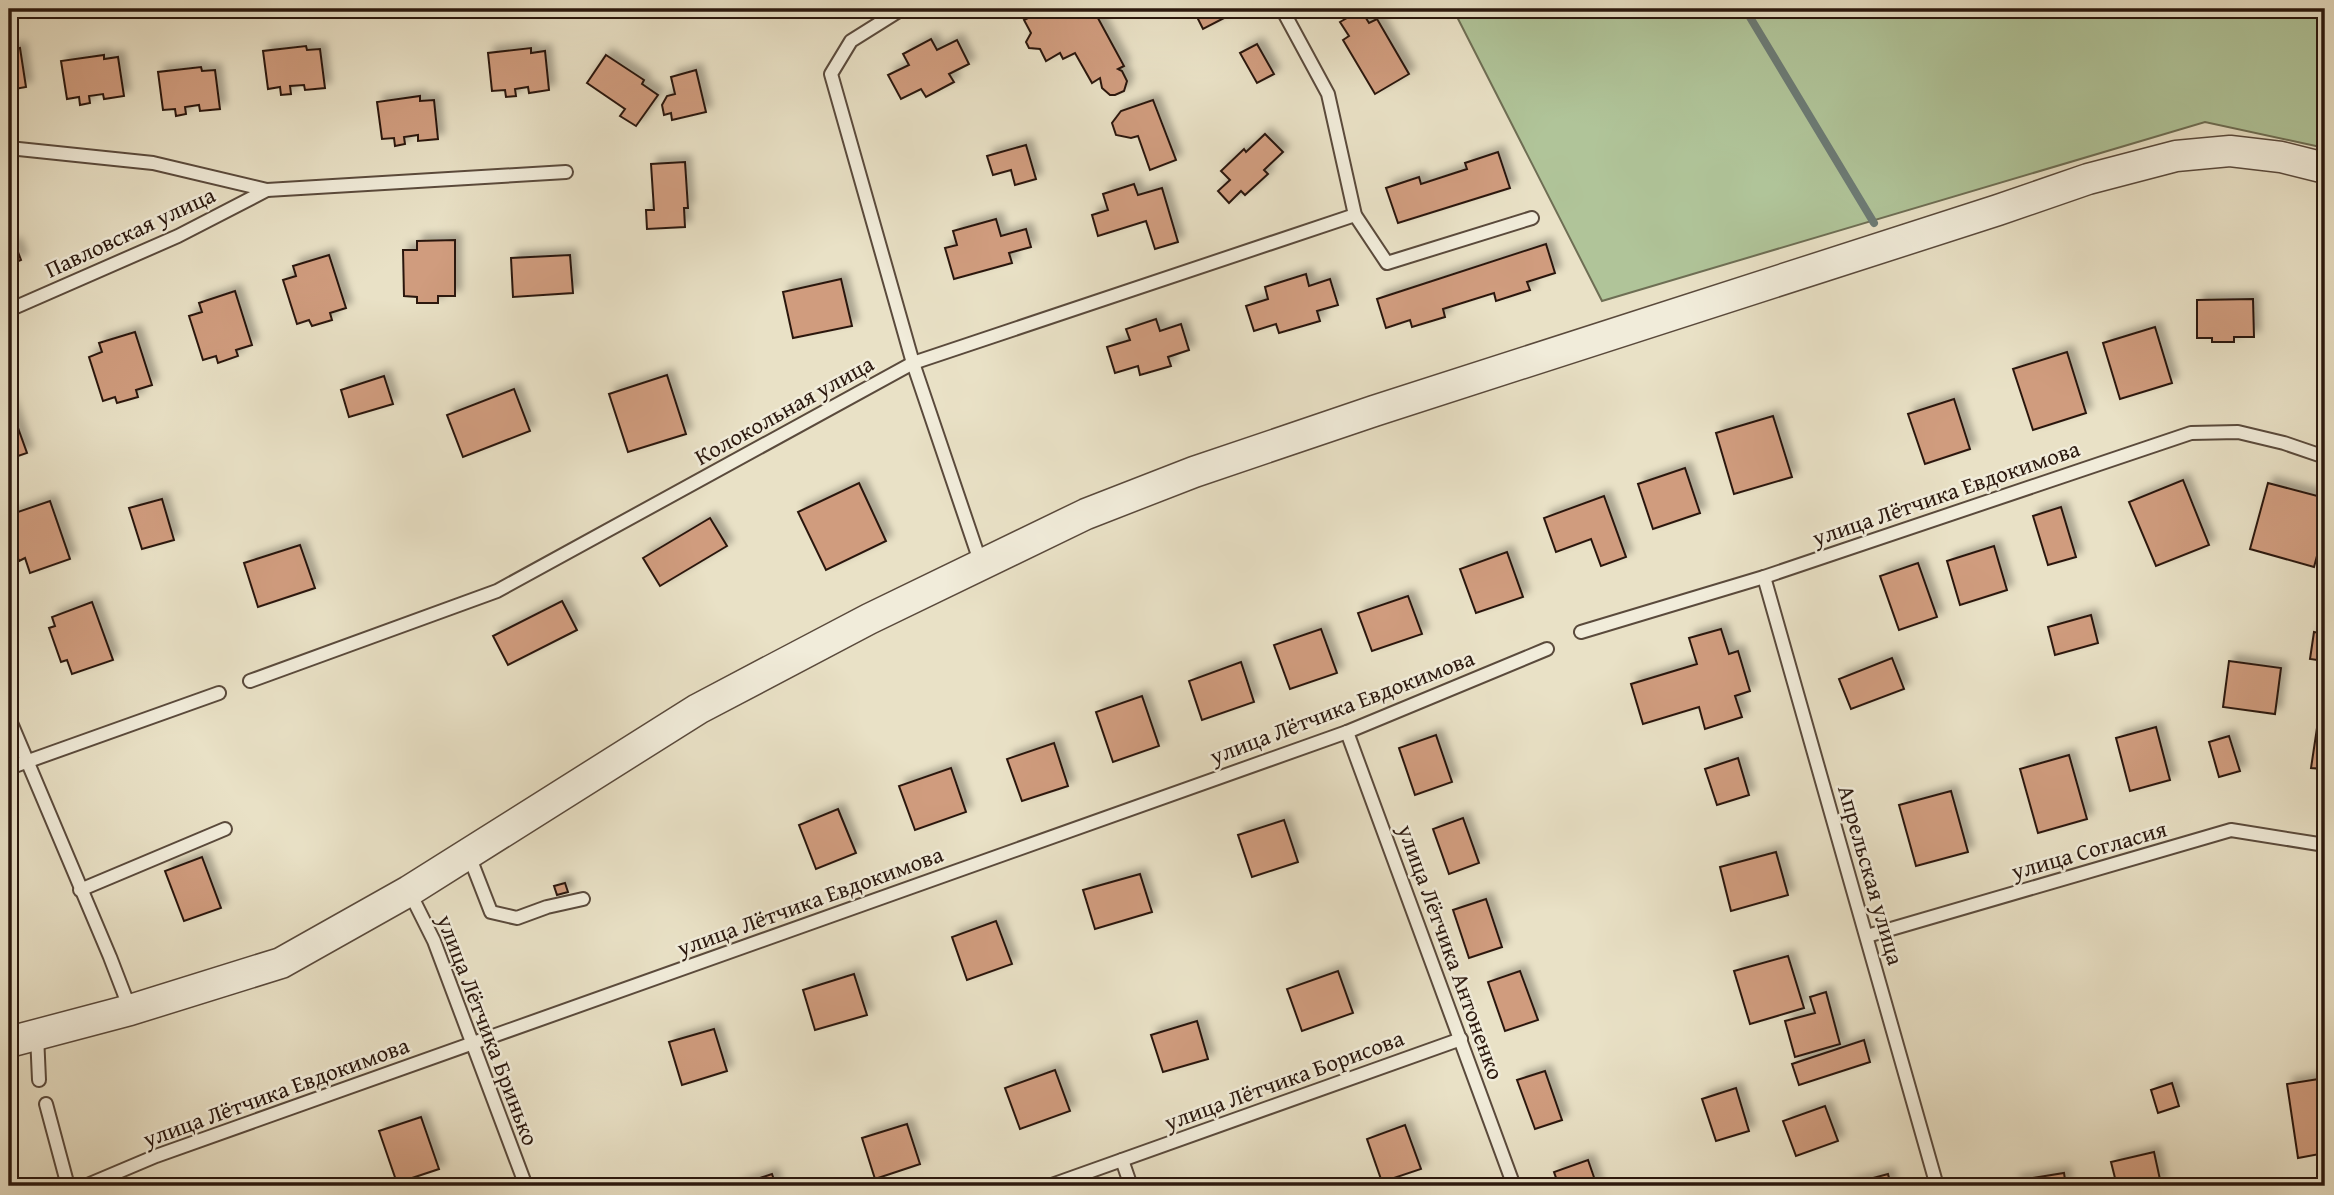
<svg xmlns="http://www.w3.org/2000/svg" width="2334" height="1195" viewBox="0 0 2334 1195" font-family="'Gentium Book Plus',serif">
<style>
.green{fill:#b0c499;stroke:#6e6e54;stroke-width:2}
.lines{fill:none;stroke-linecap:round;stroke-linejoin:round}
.stream{stroke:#6c7b75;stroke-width:8}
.building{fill:#d09c7e;stroke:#2b180e;stroke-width:2;filter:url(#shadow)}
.service-casing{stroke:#5a4a3c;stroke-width:16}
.tertiary-casing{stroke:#5a4a3c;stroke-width:33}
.service{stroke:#f1ecda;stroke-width:12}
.tertiary{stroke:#f1ecda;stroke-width:30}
.labels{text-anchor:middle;stroke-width:5;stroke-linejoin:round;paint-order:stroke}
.street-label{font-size:23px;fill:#2b180e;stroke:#f1ecda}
</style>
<defs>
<filter id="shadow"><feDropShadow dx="6" dy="-6" stdDeviation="3.5" flood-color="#0004"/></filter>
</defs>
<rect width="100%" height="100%" fill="#e9e1c6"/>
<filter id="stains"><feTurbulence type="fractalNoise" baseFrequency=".00286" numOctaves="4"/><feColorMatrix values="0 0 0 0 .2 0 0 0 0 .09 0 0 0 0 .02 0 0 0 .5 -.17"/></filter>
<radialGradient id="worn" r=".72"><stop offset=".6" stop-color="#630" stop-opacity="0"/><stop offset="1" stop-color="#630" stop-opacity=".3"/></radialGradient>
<!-- green -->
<path class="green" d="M1453,9H2325V148L2205,122L1602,301Z"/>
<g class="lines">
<!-- stream -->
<path class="stream" d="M1745,9L1874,223"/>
</g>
<!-- building -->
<g class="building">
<path d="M1028,9H1093L1124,66L1118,69L1122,71L1127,81L1124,91L1115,95H1110L1102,88L1100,78L1092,83L1075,53L1063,59L1060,53L1046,61L1040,49L1029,48L1026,42L1031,33L1024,20L1032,16Z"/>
<path d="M1193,9H1225L1228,16L1203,29Z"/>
<path d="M1361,10L1369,23L1377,19L1409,74L1375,94L1343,40L1349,36L1340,22Z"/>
<path d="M931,39L937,50L957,40L969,64L949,74L954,82L926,97L921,89L901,99L888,75L909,65L903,54Z"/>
<path d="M1257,44L1274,74L1257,83L1240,53Z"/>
<path d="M306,46L307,50L320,49L325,88L305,90L304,85L290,86L291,94L281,95L280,87L268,89L263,51Z"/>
<path d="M20,48L26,87L9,90V50Z"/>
<path d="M531,48V53L545,51L549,90L529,93L528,87L515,89L516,96L506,97L505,90L492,91L488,53Z"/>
<path d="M104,55V59L118,57L124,96L104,99L103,94L89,96L90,103L80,105L79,97L67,99L61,61Z"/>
<path d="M606,55L644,80L642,84L658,95L636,126L620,116L625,109L587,83Z"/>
<path d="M201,67L202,71L215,70L220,109L200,111L199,105L185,107L186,114L176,116L175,109L163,110L158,72Z"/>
<path d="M696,70L706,112L672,120L671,113L664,115L662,105L667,96L675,94L671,77Z"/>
<path d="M420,96V101L434,100L438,139L418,141V135L404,137L405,144L395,146L394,138L382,139L377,102Z"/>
<path d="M1153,100L1176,160L1150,170L1138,136L1131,138L1116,135L1112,123L1121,111Z"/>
<path d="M1265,134L1283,152L1264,170L1268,174L1245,195L1241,191L1229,203L1218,191L1230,180L1221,171L1244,149L1246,152Z"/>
<path d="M1026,145L1036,179L1015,185L1011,170L993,175L987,156Z"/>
<path d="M1498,152L1510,188L1398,223L1386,188L1419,177L1421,184L1467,169L1465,163Z"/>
<path d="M685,162L688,208H684L685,227L647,229L646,210H654L651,164Z"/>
<path d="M1134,184L1138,195L1162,188L1178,242L1155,249L1146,221L1098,236L1092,215L1108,210L1103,194Z"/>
<path d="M996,219L1001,236L1026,229L1031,247L1009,253L1012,263L954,279L945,248L957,245L953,231Z"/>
<path d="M455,240V296H438V303H417V297L404,296L403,250H417V241Z"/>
<path d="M15,244L21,260L14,263L9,247Z"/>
<path d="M1546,244L1555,273L1527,282L1530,290L1496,301L1494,293L1443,309L1445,317L1412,327L1410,320L1386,328L1377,299Z"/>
<path d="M329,255L346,308L330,313L332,320L312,326L309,320L297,324L283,280L296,276L293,266Z"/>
<path d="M570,255L573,293L513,297L511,258Z"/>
<path d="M1306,274L1309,286L1330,279L1338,305L1317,311L1320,321L1279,333L1276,324L1254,331L1246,306L1268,299L1265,287Z"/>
<path d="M841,279L852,326L793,338L783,292Z"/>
<path d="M235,291L252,345L236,350L238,356L218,363L216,356L203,360L189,316L202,312L199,303Z"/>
<path d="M2253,299L2254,337H2234V342H2212V338H2197V300Z"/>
<path d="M1156,319L1160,331L1181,324L1189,350L1168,357L1171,366L1140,375L1138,366L1115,373L1107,347L1130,340L1126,329Z"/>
<path d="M2155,327L2172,383L2120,399L2103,343Z"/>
<path d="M135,332L152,385L136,390L138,397L117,403L115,397L103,401L89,357L102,352L99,343Z"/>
<path d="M2067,352L2086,413L2033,430L2013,369Z"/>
<path d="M667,375L686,434L628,452L609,394Z"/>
<path d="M384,376L393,404L349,417L341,390Z"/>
<path d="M514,389L530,431L463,457L447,415Z"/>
<path d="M1954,399L1970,449L1925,464L1908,414Z"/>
<path d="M9,403L27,453L9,459Z"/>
<path d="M1773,416L1792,477L1734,494L1716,433Z"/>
<path d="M1685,468L1700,513L1653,529L1638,484Z"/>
<path d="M2183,480L2209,545L2156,566L2129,502Z"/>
<path d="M859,483L886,541L826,570L798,512Z"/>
<path d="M2268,483L2325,498V526L2314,567L2250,549Z"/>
<path d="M1604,496L1626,557L1601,566L1591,539L1556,552L1544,518Z"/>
<path d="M162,499L174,540L142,549L129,508Z"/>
<path d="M50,501L70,559L30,573L25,558L19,561L9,534V526L13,525L9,515Z"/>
<path d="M2061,507L2076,557L2048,565L2033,516Z"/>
<path d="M710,518L727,546L660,586L643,558Z"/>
<path d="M300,545L315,588L258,607L244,563Z"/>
<path d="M1994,546L2007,590L1960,605L1947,561Z"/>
<path d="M1507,552L1523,597L1476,613L1460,569Z"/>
<path d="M1918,563L1937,617L1899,630L1880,576Z"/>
<path d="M1408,596L1422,634L1372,651L1358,613Z"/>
<path d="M562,601L577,630L508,665L493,636Z"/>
<path d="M92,602L113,660L72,674L67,660L61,662L49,628L55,626L52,617Z"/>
<path d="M2091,615L2098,643L2055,655L2048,627Z"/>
<path d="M1321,629L1337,673L1290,689L1274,645Z"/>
<path d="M1721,629L1729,654L1738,651L1750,691L1735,696L1742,717L1705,729L1699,707L1643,724L1631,684L1697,664L1689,638Z"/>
<path d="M2314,632L2325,634V661L2310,659Z"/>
<path d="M1892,658L1904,689L1851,709L1839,679Z"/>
<path d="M2229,661L2281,668L2275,714L2223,707Z"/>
<path d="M1241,662L1254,702L1202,720L1189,681Z"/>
<path d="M1142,696L1159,746L1113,762L1096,712Z"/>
<path d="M2156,727L2170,780L2130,791L2116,738Z"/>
<path d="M2317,728L2325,730V800L2319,799L2323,769L2311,768Z"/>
<path d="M1436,735L1452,782L1415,795L1399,748Z"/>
<path d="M2229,736L2240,771L2219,777L2209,742Z"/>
<path d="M1054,743L1068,786L1022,801L1007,759Z"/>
<path d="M2069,755L2087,819L2038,833L2020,769Z"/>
<path d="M1738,758L1749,795L1717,805L1705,769Z"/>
<path d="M951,768L966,812L915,830L899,786Z"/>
<path d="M1951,791L1968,852L1916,866L1899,805Z"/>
<path d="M838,809L856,853L816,869L799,825Z"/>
<path d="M1463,818L1479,863L1449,874L1433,829Z"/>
<path d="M1284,820L1298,862L1252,877L1238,835Z"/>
<path d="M1776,852L1788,895L1731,911L1720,867Z"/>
<path d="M202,857L221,908L184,921L165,871Z"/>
<path d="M1140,874L1152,912L1095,929L1083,890Z"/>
<path d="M565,883L568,892L557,895L554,886Z"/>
<path d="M1486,899L1502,947L1469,958L1453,910Z"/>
<path d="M996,921L1012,964L967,980L952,937Z"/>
<path d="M1788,956L1804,1008L1750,1024L1734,971Z"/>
<path d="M1338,971L1353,1013L1302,1031L1287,989Z"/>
<path d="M1520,971L1538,1020L1505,1031L1488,982Z"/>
<path d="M854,974L867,1015L815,1030L803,990Z"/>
<path d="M1826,992L1840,1044L1795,1057L1785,1021L1815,1013L1810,997Z"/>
<path d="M1197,1021L1208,1059L1163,1072L1151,1035Z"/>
<path d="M714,1029L727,1071L682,1085L669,1042Z"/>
<path d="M1864,1040L1870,1062L1799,1085L1792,1064Z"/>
<path d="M1055,1070L1070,1111L1020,1129L1005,1088Z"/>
<path d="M1545,1071L1562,1120L1535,1129L1517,1080Z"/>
<path d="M2325,1078V1153L2298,1158L2287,1084Z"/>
<path d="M2172,1083L2179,1106L2158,1113L2151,1090Z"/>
<path d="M1736,1088L1749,1131L1716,1141L1702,1099Z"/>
<path d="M1825,1106L1838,1141L1796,1156L1783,1121Z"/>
<path d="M421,1117L439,1169L397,1183L379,1131Z"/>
<path d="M907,1124L920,1164L875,1179L862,1138Z"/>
<path d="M1405,1125L1421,1169L1382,1182L1367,1139Z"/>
<path d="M2154,1152L2161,1184L2117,1186L2111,1162Z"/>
<path d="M1588,1160L1597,1186H1559L1554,1172Z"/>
<path d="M2064,1173L2066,1186H2015L2014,1181Z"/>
<path d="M772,1174L776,1186H736Z"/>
<path d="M1888,1174L1891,1186H1847V1185Z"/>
</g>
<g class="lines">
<defs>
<g id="service">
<path d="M902,9L851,41L831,74L913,363L981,564"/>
<path d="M1282,9L1328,94L1355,215L1387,263L1532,218"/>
<path d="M9,148L153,163L267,190L566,172"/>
<path d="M9,310L178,236L267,190"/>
<path d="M1764,577L1937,1186"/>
<path d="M1581,632L1764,577L2191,433L2238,432L2284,443L2325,457"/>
<path d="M250,681L497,591L913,363L1355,215"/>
<path d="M9,718L110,957L130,1009"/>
<path d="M1347,732L1514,1186"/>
<path d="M9,768L219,693"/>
<path d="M468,853L491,912L517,918L547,907L583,899"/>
<path d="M80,890L225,829"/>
<path d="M409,891L434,941L526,1186"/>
<path d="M1867,936L2231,830L2325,845"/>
<path d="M37,1035L39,1080"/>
<path d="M46,1104L68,1186"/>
<path d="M1122,1160L1131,1186"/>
<path d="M85,1186L156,1156L1347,732L1547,649"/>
<path d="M1049,1186L1461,1039"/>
</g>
<path id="tertiary" d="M9,1042L130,1010L281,963L409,891L698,709L869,619L1086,514L1194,472L1374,411L1998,210L2088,179L2176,156L2230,151L2281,157L2325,168"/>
</defs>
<!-- service casing -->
<use href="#service" class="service-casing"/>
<!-- tertiary casing -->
<use href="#tertiary" class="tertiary-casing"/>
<!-- service -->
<use href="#service" class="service"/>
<!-- tertiary -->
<use href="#tertiary" class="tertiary"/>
</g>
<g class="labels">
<!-- street labels -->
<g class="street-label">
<text transform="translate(130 232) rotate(-25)" y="8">Павловская улица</text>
<text transform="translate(784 410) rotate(-29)" y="8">Колокольная улица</text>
<text transform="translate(1946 493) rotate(-19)" y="8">улица Лётчика Евдокимова</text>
<text transform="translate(1342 707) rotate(-21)" y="8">улица Лётчика Евдокимова</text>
<text transform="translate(2089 850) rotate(-16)" y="8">улица Согласия</text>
<text transform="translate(1871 875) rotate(74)" y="8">Апрельская улица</text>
<text transform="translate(810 901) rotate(-20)" y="8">улица Лётчика Евдокимова</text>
<text transform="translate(1451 952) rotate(70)" y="8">улица Лётчика Антоненко</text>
<text transform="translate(488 1030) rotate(69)" y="8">улица Лётчика Бринько</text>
<text transform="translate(1284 1080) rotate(-20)" y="8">улица Лётчика Борисова</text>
<text transform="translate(276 1092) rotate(-20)" y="8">улица Лётчика Евдокимова</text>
</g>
</g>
<!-- margin -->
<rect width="2334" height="1195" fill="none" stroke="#e9e1c6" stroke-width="35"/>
<rect x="10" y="10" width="2313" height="1174" fill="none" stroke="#2b180e" stroke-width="3.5"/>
<rect x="18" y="18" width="2299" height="1160" fill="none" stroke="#2b180e" stroke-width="2"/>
<rect width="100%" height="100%" filter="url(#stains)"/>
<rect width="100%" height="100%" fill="url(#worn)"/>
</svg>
